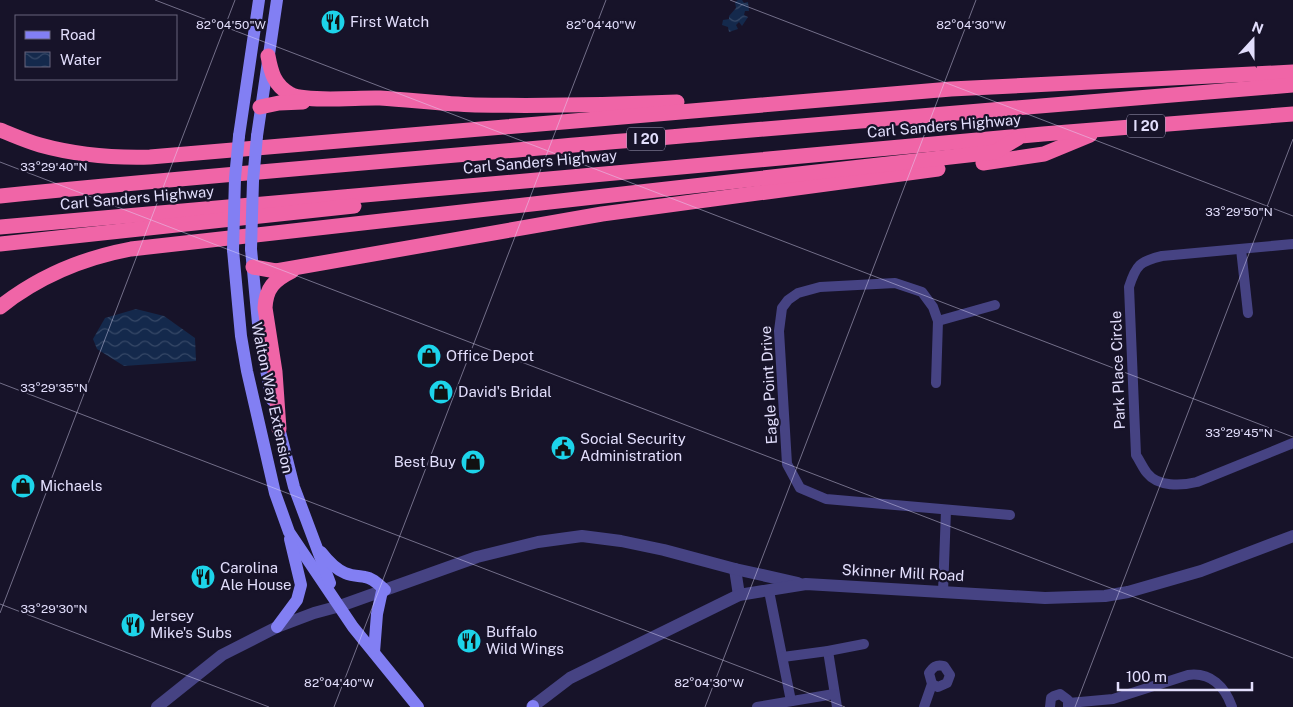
<svg xmlns="http://www.w3.org/2000/svg" width="1293" height="707" viewBox="0 0 1293 707" font-family="'Public Sans',sans-serif">
<style>
.water{fill:url(#water-waves)}
.lines{fill:none;stroke-linecap:round;stroke-linejoin:round}
.minor{stroke:#464383;stroke-width:10}
.tertiary{stroke:#464383;stroke-width:12}
.secondary{stroke:#827ff3;stroke-width:12}
.motorway{stroke:#f065a7;stroke-width:15}
.secondary-bridge{stroke:#827ff3;stroke-width:12}
.ticks{fill:none;stroke:#e2defc;stroke-width:1;stroke-opacity:0.45}
.labels{text-anchor:middle;stroke-width:4.5;stroke-linejoin:round;paint-order:stroke}
.shield{fill:#171329;stroke:#a5a1bd;stroke-width:1}
.shield-label{font-size:14px;font-weight:bold;fill:#e2defc}
.poi-label{font-size:15px;fill:#e2defc;stroke:#171329;text-anchor:start}
.street-label{font-size:15px;fill:#e2defc;stroke:#171329}
.ticks-label{font-size:12px;text-anchor:middle;fill:#e2defc;stroke:#171329;stroke-width:4.5;stroke-linejoin:round;paint-order:stroke}
</style>
<defs>
<pattern id="water-waves" width="16" height="10" patternUnits="userSpaceOnUse" patternTransform="scale(1.25)"><rect width="16" height="10" fill="#14294c"/><path d="M0 5q4-4 8 0t8 0" fill="none" stroke="#364867"/></pattern>
</defs>
<rect width="100%" height="100%" fill="#171329"/>
<!-- water -->
<g class="water">
<path d="M738,0H742L744,3L748,2L749,11H745L744,15L748,17L742,26L739,22L736,25L738,29L729,32L728,27L722,25L723,20L729,19V16L736,8L735,2Z"/>
<path d="M136,309L164,316L195,338L196,361L124,366L97,349L93,339L105,318Z"/>
</g>
<g class="lines">
<!-- minor -->
<g class="minor">
<path d="M1293,244L1162,256C1140,261 1136,265 1129,287L1136,455C1140,461 1143,468 1147,473C1158,487 1181,486 1197,482L1293,443"/>
<path d="M1241,249L1248,313"/>
<path d="M938,321L995,305"/>
<path d="M936,383L938,321L933,307L922,292L895,283L820,287L798,293L788,300L782,308L779,331L787,464L800,488L826,499L1010,515"/>
<path d="M769,591L791,701"/>
<path d="M943,592L946,510"/>
<path d="M828,651L837,707"/>
<path d="M783,657L828,651L864,644"/>
<path d="M1069,703L1113,699L1188,675C1211,672 1225,687 1232,707"/>
<path d="M757,707L834,694"/>
<path d="M924,707L932,684L929,673C933,667 936,664 944,666L950,675L947,683L938,687L932,684"/>
<path d="M1050,707L1051,698L1054,696L1060,694L1068,700V707"/>
</g>
<!-- tertiary -->
<g class="tertiary">
<path d="M735,569L739,595"/>
<path d="M157,707L222,655L277,627L314,613L340,606L477,557L538,542L582,536L621,541L664,550L735,569L798,583"/>
<path d="M532,707L570,678L739,595L806,584L1045,598L1105,596L1128,592L1201,571L1293,536"/>
</g>
<!-- secondary -->
<g class="secondary">
<path d="M239,136L259,0"/>
<path d="M257,136L277,0"/>
<path d="M251,249L259,334L272,400"/>
<path d="M233,250L241,336L247,371L275,493L289,532L353,627L418,707"/>
<path d="M277,420L294,487L330,583"/>
<path d="M321,552C328,561 335,569 345,573C352,576 359,576 365,577C373,578 379,585 385,590"/>
<path d="M277,627L297,600L301,585L290,539"/>
<path d="M374,652L377,614L382,591"/>
<path d="M533,707V706"/>
</g>
<!-- motorway -->
<g class="motorway">
<path d="M268,56C271,72 274,85 290,94C305,103 360,97 380,98C412,100 443,104 475,105C542,106 610,105 677,102"/>
<path d="M260,107L279,103L303,102"/>
<path d="M0,130C13,135 26,141 40,145C76,155 113,158 150,157L951,89L1293,72"/>
<path d="M983,163L1044,154L1090,135"/>
<path d="M0,196C242,172 485,153 728,132C916,117 1104,99 1293,85"/>
<path d="M0,227L571,177L1043,134L1293,114"/>
<path d="M0,244L354,206"/>
<path d="M253,267L276,271L602,214L938,169"/>
<path d="M0,307C38,277 83,258 131,249L995,152L1018,138"/>
<path d="M279,429L275,372L265,308C266,288 274,280 292,271"/>
</g>
<!-- secondary-bridge -->
<g class="secondary-bridge">
<path d="M251,249L253,181L257,136"/>
<path d="M233,250L235,178L239,136"/>
</g>
</g>
<!-- ticks -->
<path class="ticks" d="M155,0L1293,437M730,0L1293,216M0,162L1293,658M0,383L845,707M0,604L269,707M0,613L235,0M334,707L606,0M705,707L976,0M1075,707L1293,139"/>
<!-- icons -->
<defs>
<symbol id="restaurant-disc" viewBox="-11 -11 22 22"><circle r="9.5" fill="#1dd4ea" stroke="#171329"/><path d="M-5-6h1v4h1v-4h1v4h1v-4h1v5L-1.5 .5V6h-2V.5L-5-1ZM5-6V6H3V1.5H1.5Q1.5-4 5-6Z" fill="#111"/></symbol>
<symbol id="shop-disc" viewBox="-11 -11 22 22"><circle r="9.5" fill="#1dd4ea" stroke="#171329"/><path d="M-5-2.5h2.3a2.7 3.5 0 0 1 5.4 0H5L5.5 6h-11ZM-1.5-2.5h3a1.5 2.3 0 0 0-3 0Z" fill="#111"/></symbol>
<symbol id="civic-disc" viewBox="-11 -11 22 22"><circle r="9.5" fill="#1dd4ea" stroke="#171329"/><path d="M-.6-6.5H3V-4.5H.6V-3L4-1V1h2V6H-6V1h2V-1L-.6-3ZM-1.2 2.5V6h2.4V2.5Z" fill="#111"/></symbol>
</defs>
<g fill-rule="evenodd">
<use href="#restaurant-disc" x="319" y="8" width="28" height="28"/>
<use href="#shop-disc" x="415" y="342" width="28" height="28"/>
<use href="#shop-disc" x="427" y="378" width="28" height="28"/>
<use href="#civic-disc" x="549" y="434" width="28" height="28"/>
<use href="#shop-disc" x="459" y="448" width="28" height="28"/>
<use href="#shop-disc" x="9" y="472" width="28" height="28"/>
<use href="#restaurant-disc" x="189" y="563" width="28" height="28"/>
<use href="#restaurant-disc" x="119" y="611" width="28" height="28"/>
<use href="#restaurant-disc" x="455" y="627" width="28" height="28"/>
</g>
<g class="labels">
<!-- shield labels -->
<g class="shield">
<rect x="1127" y="114.5" width="38" height="23" rx="4"/>
<rect x="627" y="127.5" width="38" height="23" rx="4"/>
</g>
<g class="shield-label">
<text x="1146" y="131">I 20</text>
<text x="646" y="144">I 20</text>
</g>
<!-- poi labels -->
<g class="poi-label">
<text x="350" y="27">First Watch</text>
<text x="446" y="361">Office Depot</text>
<text x="458" y="397">David's Bridal</text>
<text x="580" y="444">Social Security<tspan x="580" dy="17">Administration</tspan></text>
<text x="456" y="467" text-anchor="end">Best Buy</text>
<text x="40" y="491">Michaels</text>
<text x="220" y="573">Carolina<tspan x="220" dy="17">Ale House</tspan></text>
<text x="150" y="621">Jersey<tspan x="150" dy="17">Mike's Subs</tspan></text>
<text x="486" y="637">Buffalo<tspan x="486" dy="17">Wild Wings</tspan></text>
</g>
<!-- street labels -->
<g class="street-label">
<text transform="translate(944 126) rotate(-5)" y="5">Carl Sanders Highway</text>
<text transform="translate(540 162) rotate(-5)" y="5">Carl Sanders Highway</text>
<text transform="translate(137 198) rotate(-5)" y="5">Carl Sanders Highway</text>
<text transform="translate(1118 370) rotate(-92)" y="5">Park Place Circle</text>
<text transform="translate(769 385) rotate(-93)" y="5">Eagle Point Drive</text>
<text transform="translate(272 398) rotate(78)" y="5">Walton Way Extension</text>
<text transform="translate(903 573) rotate(3)" y="5">Skinner Mill Road</text>
</g>
</g>
<g class="ticks-label">
<text x="231" y="29">82°04'50"W</text>
<text x="601" y="29">82°04'40"W</text>
<text x="971" y="29">82°04'30"W</text>
<text x="54" y="171">33°29'40"N</text>
<text x="1239" y="216">33°29'50"N</text>
<text x="54" y="392">33°29'35"N</text>
<text x="1239" y="437">33°29'45"N</text>
<text x="54" y="613">33°29'30"N</text>
<text x="339" y="687">82°04'40"W</text>
<text x="709" y="687">82°04'30"W</text>
</g>
<!-- legend -->
<rect x="15" y="15" width="162" height="65" fill="#171329" stroke="#68647d"/>
<rect x="25" y="31" width="25" height="8" fill="#827ff3" stroke="#68647d"/>
<text x="60" y="40" font-size="15" fill="#e2defc">Road</text>
<rect x="25" y="52" width="25" height="15" fill="url(#water-waves)" stroke="#68647d"/>
<text x="60" y="65" font-size="15" fill="#e2defc">Water</text>
<!-- north arrow -->
<g transform="translate(1253 40) rotate(21)" stroke="#171329" stroke-width="4" paint-order="stroke">
<path d="M0-4L9 19L0 12L-9 19Z" fill="#e2defc"/>
<text y="-8" font-size="14" font-weight="bold" text-anchor="middle" fill="#e2defc">N</text>
</g>
<!-- scale -->
<path d="M1118 682v8h134v-8" fill="none" stroke="#e2defc" stroke-width="2.5"/>
<text x="1126" y="682" font-size="15" fill="#e2defc" stroke="#171329" stroke-width="4" paint-order="stroke">100 m</text>
</svg>
